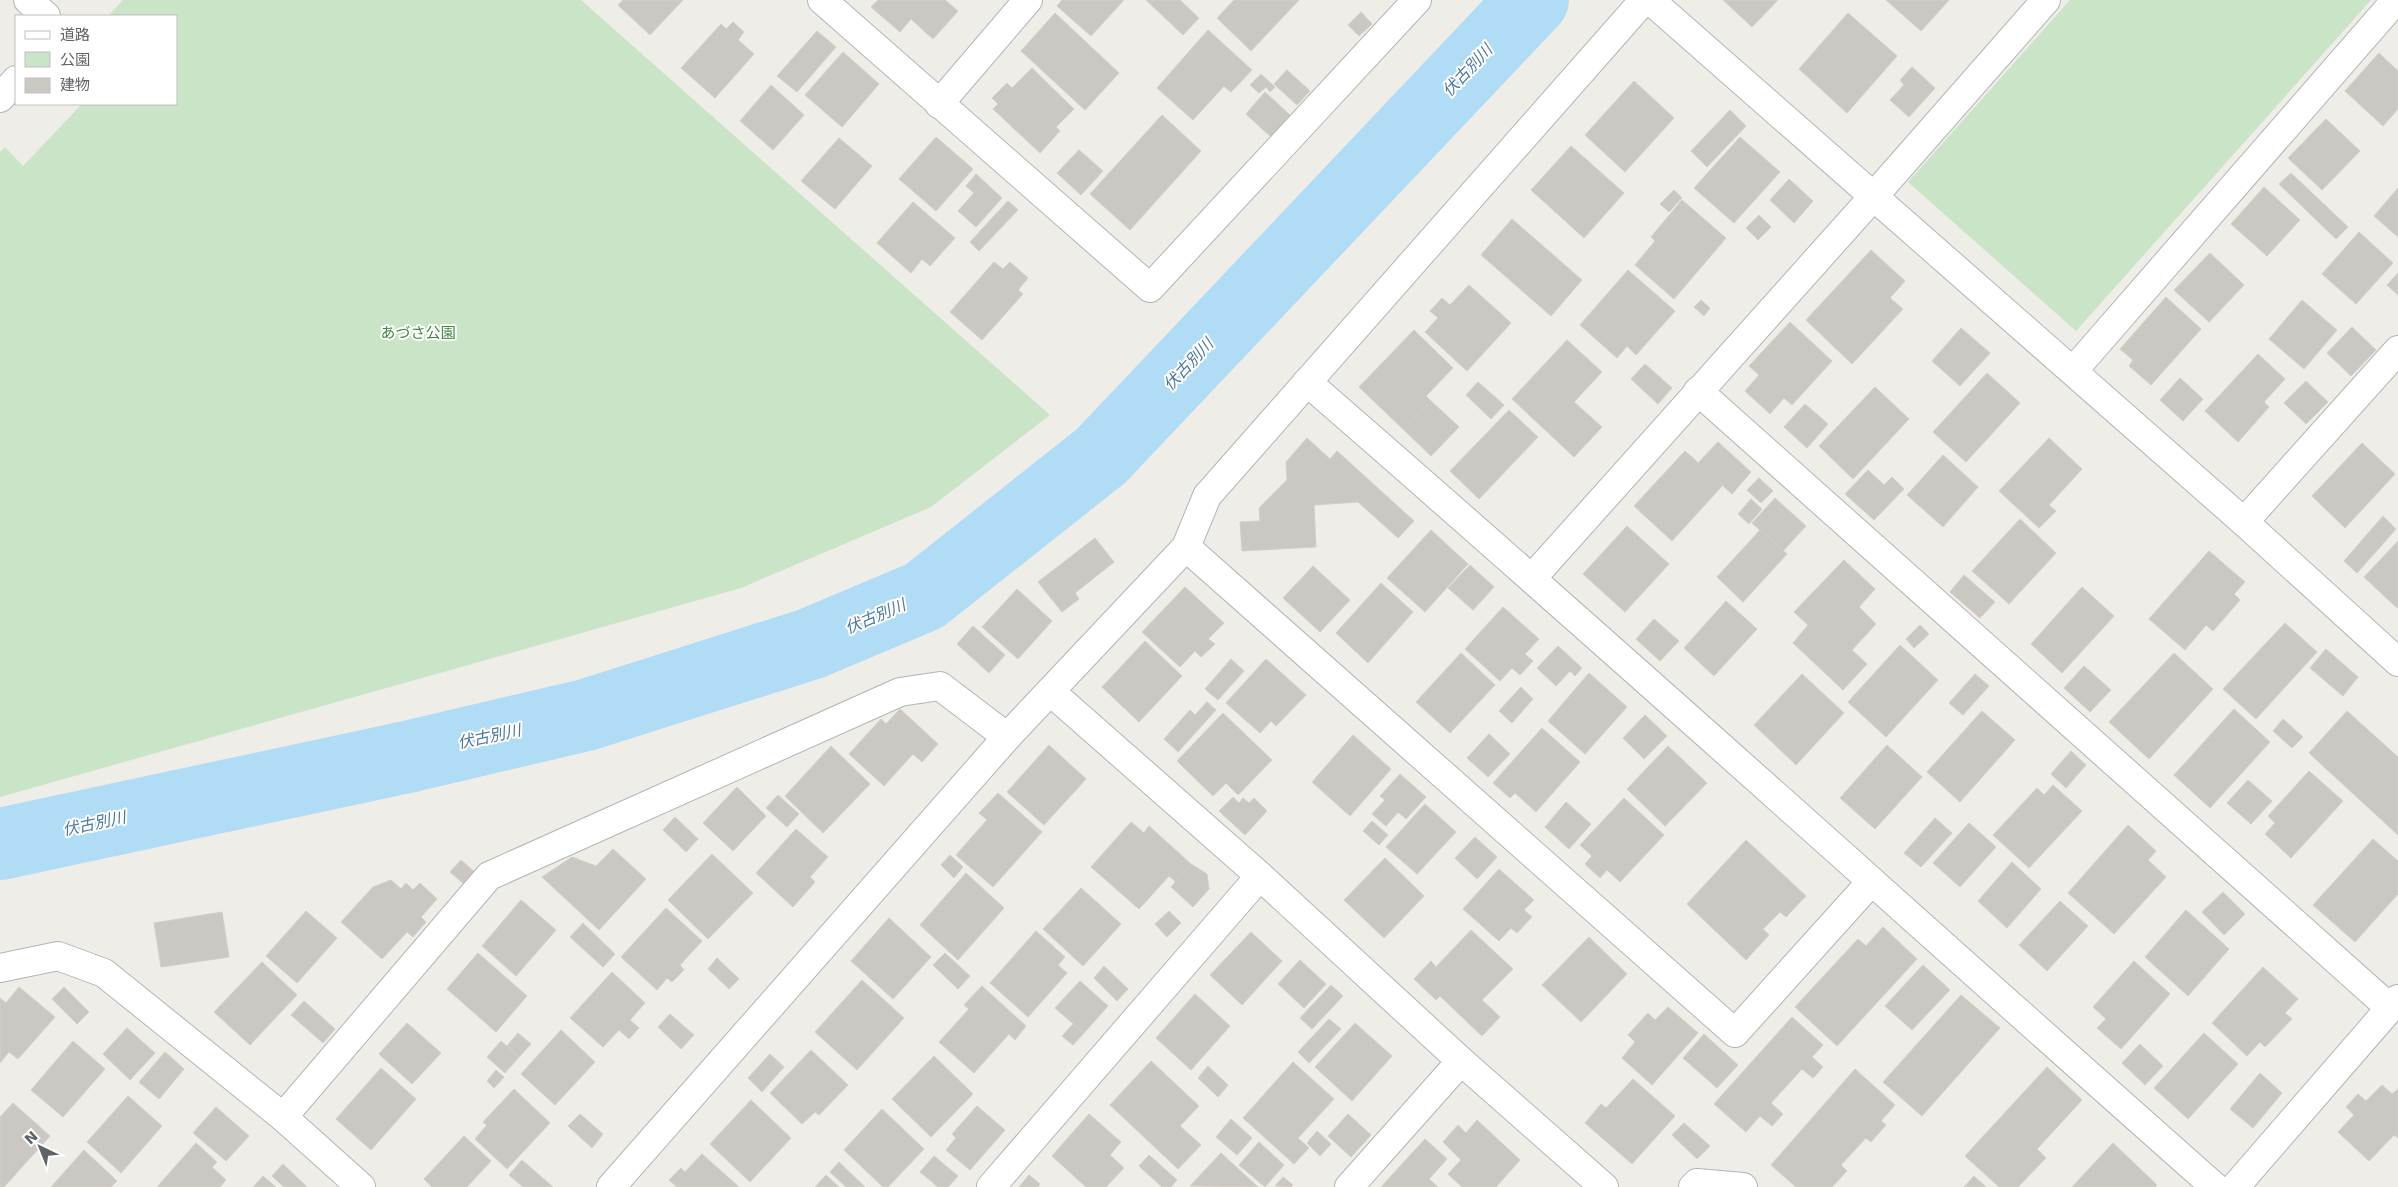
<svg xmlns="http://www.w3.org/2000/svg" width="2398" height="1187" viewBox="0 0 2398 1187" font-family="'DejaVu Sans','Noto Sans JP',sans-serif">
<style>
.green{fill:#c9e4c7}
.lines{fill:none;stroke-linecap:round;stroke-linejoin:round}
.river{stroke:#b1dcf6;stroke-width:72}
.building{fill:#cbc8c4;stroke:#d3cfc6}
.minor-casing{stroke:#b2b4b8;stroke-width:30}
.minor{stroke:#fff;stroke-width:28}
.labels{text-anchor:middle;stroke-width:4;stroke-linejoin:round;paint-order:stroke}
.park-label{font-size:15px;fill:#418340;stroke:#fff}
.water-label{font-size:16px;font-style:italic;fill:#4b789e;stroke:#fff}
</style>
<rect width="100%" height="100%" fill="#efede8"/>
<!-- green -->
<g class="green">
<path d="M123,0H581L1050,415L931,507L741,588L0,797V152L5,147L23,166L82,104H176V16H108Z"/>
<path d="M2070,0H2371L2076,331L1908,182Z"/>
</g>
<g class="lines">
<!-- river -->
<path class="river" d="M0,844L407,757L586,715L810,644L924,596L1101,456L1533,0"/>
</g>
<!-- building -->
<g class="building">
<path d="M623,0H683L650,35L618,5Z"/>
<path d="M878,0H945L958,11L933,39L911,19L900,32L871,7Z"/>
<path d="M1062,0H1124L1091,36L1057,6Z"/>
<path d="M1146,0H1180L1199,18L1183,35Z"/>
<path d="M1234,0H1299L1251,51L1217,18Z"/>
<path d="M1723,0H1778L1752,27Z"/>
<path d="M1886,0H1949L1921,31Z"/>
<path d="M1361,12L1372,24L1359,36L1348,25Z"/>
<path d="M1055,13L1119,73L1085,110L1021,51Z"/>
<path d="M1848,13L1897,56L1847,113L1799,69Z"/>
<path d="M733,22L744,32L738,40L754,54L715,98L681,68L721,24L726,29Z"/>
<path d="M1208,30L1252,70L1231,92L1224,86L1193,120L1157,88Z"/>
<path d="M817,31L836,47L797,92L777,76Z"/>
<path d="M843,52L879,84L842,127L805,95Z"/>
<path d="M2379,53L2398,71V109L2383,126L2345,91Z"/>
<path d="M1912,67L1935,88L1909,117L1890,100L1904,85L1900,80Z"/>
<path d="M1032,68L1074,109L1056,127L1060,131L1040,153L993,109L998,104L992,98L1007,83L1012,88Z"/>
<path d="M1287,70L1310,91L1297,105L1274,84Z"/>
<path d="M1261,74L1275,87L1270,92L1266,87L1259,93L1250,85Z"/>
<path d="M1634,81L1674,118L1625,172L1585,135Z"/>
<path d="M771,85L804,115L773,150L740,121Z"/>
<path d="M1265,92L1290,115L1271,137L1246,114Z"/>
<path d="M1730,110L1746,126L1707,167L1691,151Z"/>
<path d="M1162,115L1201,151L1130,230L1090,194Z"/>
<path d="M2326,119L2360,151L2322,190L2288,158Z"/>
<path d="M936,137L973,169L936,211L899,179Z"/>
<path d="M1740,137L1780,172L1734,223L1694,188Z"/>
<path d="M839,138L872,166L835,209L801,181Z"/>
<path d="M1571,146L1624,193L1584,238L1531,190Z"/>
<path d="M1079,150L1103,171L1081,195L1057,173Z"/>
<path d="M2291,173L2348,227L2336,239L2279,184Z"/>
<path d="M976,174L1002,198L976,227L958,211L974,193L966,186Z"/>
<path d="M1789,179L1813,201L1794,223L1770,200Z"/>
<path d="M2264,187L2300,220L2267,256L2231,224Z"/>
<path d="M2398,188V237L2374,216Z"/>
<path d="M1674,190L1682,198L1669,212L1660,204Z"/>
<path d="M1682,200L1726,238L1674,299L1635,265L1655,241L1651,237Z"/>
<path d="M1008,201L1018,210L979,251L970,242Z"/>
<path d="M913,202L955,238L930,266L922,259L911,273L877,243Z"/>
<path d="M1759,215L1771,227L1758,240L1746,228Z"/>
<path d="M1512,219L1582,280L1551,316L1481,255Z"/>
<path d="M2359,232L2393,263L2356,304L2322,274Z"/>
<path d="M1871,250L1905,281L1890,298L1903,309L1852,364L1806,320Z"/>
<path d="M2210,253L2244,285L2209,322L2174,290Z"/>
<path d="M994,262L1003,269L1010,262L1028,278L1018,290L1023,294L982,340L950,312Z"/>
<path d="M1628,270L1675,311L1636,355L1627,346L1617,358L1580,325Z"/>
<path d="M2398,273V295L2387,285Z"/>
<path d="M1469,285L1511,323L1467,371L1425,332L1438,318L1430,311L1442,298L1450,305Z"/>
<path d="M2166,297L2201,329L2151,385L2129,366L2133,360L2120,349Z"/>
<path d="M1701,300L1710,308L1704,316L1694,307Z"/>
<path d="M2302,300L2337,330L2304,369L2269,339Z"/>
<path d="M1790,322L1832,361L1792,405L1784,398L1770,414L1745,391L1759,375L1749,366Z"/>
<path d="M2352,327L2376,350L2351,376L2327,353Z"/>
<path d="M1961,328L1990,353L1960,386L1932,361Z"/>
<path d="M1414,330L1453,368L1426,396L1431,401L1404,430L1359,387Z"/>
<path d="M1567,340L1602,372L1574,402L1602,427L1574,457L1512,399Z"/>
<path d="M2258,354L2285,379L2264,402L2269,407L2238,442L2205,411Z"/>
<path d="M1645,364L1672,388L1658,404L1631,379Z"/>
<path d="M1987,373L2020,403L1966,462L1933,432Z"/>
<path d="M2180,378L2203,399L2183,421L2160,400Z"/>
<path d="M2306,381L2328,402L2306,424L2284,403Z"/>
<path d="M1478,382L1504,405L1491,419L1466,395Z"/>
<path d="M1875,387L1909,419L1853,479L1819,446Z"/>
<path d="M1431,401L1459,427L1431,456L1404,430Z"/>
<path d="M1805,404L1828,424L1807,448L1784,427Z"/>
<path d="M1509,410L1538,437L1479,499L1450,471Z"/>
<path d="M1307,438L1330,459L1337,451L1414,521L1398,538L1358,502L1314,505L1316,547L1242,551L1240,522L1260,521L1259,508L1287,480L1286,462Z"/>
<path d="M2049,438L2082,469L2049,505L2056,511L2039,528L1999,491Z"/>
<path d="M1718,442L1751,472L1732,494L1698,463Z"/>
<path d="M2362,443L2395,474L2345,528L2312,496Z"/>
<path d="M1685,451L1723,485L1672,541L1634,506Z"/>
<path d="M1943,455L1978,487L1943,527L1907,495Z"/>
<path d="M1868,470L1884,485L1892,477L1904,489L1874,520L1845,494Z"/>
<path d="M1759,478L1773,491L1761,503L1747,490Z"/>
<path d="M1775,498L1806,526L1783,551L1752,523Z"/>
<path d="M1751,499L1762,509L1749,524L1738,514Z"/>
<path d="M2383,516L2396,529L2357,573L2344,561Z"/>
<path d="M2020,519L2056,553L2009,604L1972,571Z"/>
<path d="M1627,526L1669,564L1625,612L1583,574Z"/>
<path d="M1431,530L1468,564L1425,612L1387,578Z"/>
<path d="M1760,530L1787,554L1743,602L1717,577Z"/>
<path d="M1095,538L1114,562L1075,593L1079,599L1062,612L1038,582Z"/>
<path d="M2398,541V607L2397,608L2364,577Z"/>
<path d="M2209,551L2245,582L2234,594L2240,600L2213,631L2206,625L2185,650L2149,619Z"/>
<path d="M1844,560L1875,589L1859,607L1876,624L1852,650L1867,664L1843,690L1793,643L1808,625L1794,612Z"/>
<path d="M1470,565L1494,587L1473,610L1448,588Z"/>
<path d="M1313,566L1350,600L1320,632L1283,598Z"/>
<path d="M1964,575L1995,602L1980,618L1950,592Z"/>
<path d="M1381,583L1413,612L1368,663L1336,633Z"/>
<path d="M1185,587L1224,623L1208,639L1215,644L1201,657L1195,651L1180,667L1142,632Z"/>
<path d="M2082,587L2114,616L2062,673L2031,644Z"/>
<path d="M1017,589L1052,621L1018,659L982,627Z"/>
<path d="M1726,601L1757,629L1714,676L1684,648Z"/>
<path d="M1503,607L1539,639L1525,654L1533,661L1520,675L1512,668L1500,681L1465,649Z"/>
<path d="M1654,619L1679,641L1660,661L1636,639Z"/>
<path d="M2285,623L2317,652L2256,719L2223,689Z"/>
<path d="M1920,625L1929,634L1914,648L1906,639Z"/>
<path d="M973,626L1005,655L989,673L957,644Z"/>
<path d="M1145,641L1182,676L1139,722L1102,687Z"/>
<path d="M1900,645L1938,680L1886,737L1848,702Z"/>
<path d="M1558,646L1582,668L1575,676L1570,671L1556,686L1537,668Z"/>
<path d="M2326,649L2358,677L2343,696L2310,668Z"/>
<path d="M1461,653L1495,685L1450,733L1416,702Z"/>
<path d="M2174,653L2213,689L2149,759L2109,722Z"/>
<path d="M1231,659L1244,671L1218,700L1205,689Z"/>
<path d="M1266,659L1306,695L1276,726L1271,721L1260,733L1226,703Z"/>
<path d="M2084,666L2111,690L2090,712L2064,688Z"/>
<path d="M1589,673L1627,707L1585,754L1548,721Z"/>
<path d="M1802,674L1844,713L1796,765L1754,725Z"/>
<path d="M1975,674L1989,686L1963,715L1949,703Z"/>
<path d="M1521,687L1533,699L1512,723L1499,711Z"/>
<path d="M1207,702L1216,710L1178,752L1164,739L1190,710L1195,715Z"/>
<path d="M900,709L938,744L922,762L913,754L884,786L849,754L881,719L886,724Z"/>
<path d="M2234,709L2270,742L2210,808L2174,775Z"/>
<path d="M1982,711L2015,740L1960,802L1927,772Z"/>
<path d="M2347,711L2398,757V835L2309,753Z"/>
<path d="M1223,713L1272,760L1238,795L1226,783L1213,796L1177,761Z"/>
<path d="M1645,715L1667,736L1644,759L1623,738Z"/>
<path d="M2283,719L2303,737L2292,748L2273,731Z"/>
<path d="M1542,728L1580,762L1536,812L1515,793L1510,798L1493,783Z"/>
<path d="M1489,734L1510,754L1488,777L1467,758Z"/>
<path d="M1353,735L1391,769L1350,816L1312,782Z"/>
<path d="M1049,745L1086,779L1044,825L1007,792Z"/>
<path d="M1887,745L1922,777L1875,829L1840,798Z"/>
<path d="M831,746L870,784L823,833L785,796Z"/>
<path d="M1668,746L1707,783L1665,826L1627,789Z"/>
<path d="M2071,751L2086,765L2066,788L2051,774Z"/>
<path d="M2309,771L2343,801L2291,858L2265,834L2275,823L2268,816Z"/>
<path d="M1400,774L1426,797L1406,819L1398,812L1386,826L1372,814L1385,800L1380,796Z"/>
<path d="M2248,780L2272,801L2251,824L2227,803Z"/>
<path d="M2053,785L2082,811L2029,868L1993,835L2037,788L2044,795Z"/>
<path d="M737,787L766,816L733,851L703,823Z"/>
<path d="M998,793L1042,832L993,887L956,855L987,820L979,813Z"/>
<path d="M778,795L799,814L787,827L766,808Z"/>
<path d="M1233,797L1239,803L1243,798L1249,803L1254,798L1267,811L1245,835L1219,811Z"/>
<path d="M1624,798L1664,835L1620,882L1607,870L1600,878L1585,864L1592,856L1580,845Z"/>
<path d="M1566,802L1591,824L1569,849L1545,827Z"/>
<path d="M1425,804L1456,832L1417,874L1386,847Z"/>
<path d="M675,817L698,839L686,852L663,830Z"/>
<path d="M1935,818L1952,833L1921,867L1904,853Z"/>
<path d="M1372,821L1388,835L1379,845L1363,831Z"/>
<path d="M1131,822L1144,833L1149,826L1191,864L1176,882L1169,876L1139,909L1091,867Z"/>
<path d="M1969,823L1996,847L1960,887L1933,863Z"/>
<path d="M2128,825L2156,851L2148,860L2166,877L2114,934L2068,893Z"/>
<path d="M796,829L828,857L810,877L815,882L793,907L756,873Z"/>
<path d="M1475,837L1497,857L1477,879L1455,858Z"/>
<path d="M2373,839L2398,861V894L2355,942L2313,905Z"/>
<path d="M1746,840L1806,896L1786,917L1780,912L1763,929L1769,935L1746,960L1687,904Z"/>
<path d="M613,849L646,879L599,930L542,877L572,857L596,866Z"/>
<path d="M712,854L753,893L708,939L668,900Z"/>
<path d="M950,855L963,867L954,878L941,865Z"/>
<path d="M1385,858L1424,896L1384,938L1344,900Z"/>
<path d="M461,860L477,874L466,886L450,872Z"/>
<path d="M2012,862L2041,889L2007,928L1978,901Z"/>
<path d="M1191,864L1207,874L1209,889L1193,907L1171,887Z"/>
<path d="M1499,869L1534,900L1524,910L1532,917L1517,933L1511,928L1499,941L1463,909Z"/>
<path d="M966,873L1004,908L958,960L920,925Z"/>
<path d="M391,880L401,889L406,883L413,890L420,883L437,899L421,917L426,922L413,937L407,932L382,959L341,922L373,887Z"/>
<path d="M1081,888L1121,924L1083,966L1043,929Z"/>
<path d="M2223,892L2245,914L2224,935L2202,912Z"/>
<path d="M521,900L556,930L516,976L482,946Z"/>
<path d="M2060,901L2088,926L2047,971L2019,945Z"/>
<path d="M666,908L702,941L680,965L684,970L672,982L667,978L657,990L621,957Z"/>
<path d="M2186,910L2229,949L2188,996L2145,957Z"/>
<path d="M306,911L337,938L297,983L266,956Z"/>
<path d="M1169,911L1181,923L1167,937L1155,924Z"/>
<path d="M222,912L229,957L161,967L154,923Z"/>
<path d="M889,918L931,957L893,999L851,961Z"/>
<path d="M583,923L615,954L603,967L570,937Z"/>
<path d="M1883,927L1917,959L1837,1046L1795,1007L1858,939L1866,946Z"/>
<path d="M1471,930L1513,969L1482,1000L1500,1017L1482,1036L1440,996L1436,1000L1414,979L1431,961L1436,967Z"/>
<path d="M1036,931L1065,957L1058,965L1067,973L1028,1017L990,983Z"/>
<path d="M1251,932L1282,961L1242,1005L1210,975Z"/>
<path d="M1589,937L1627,974L1581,1022L1542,985Z"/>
<path d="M478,953L527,996L496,1032L447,989Z"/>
<path d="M945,953L970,976L958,989L933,965Z"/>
<path d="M717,958L739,979L729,989L708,969Z"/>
<path d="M1300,960L1326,984L1304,1008L1278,984Z"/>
<path d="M2134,961L2170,994L2121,1049L2097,1028L2106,1019L2093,1007Z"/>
<path d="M262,962L297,995L250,1045L214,1012Z"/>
<path d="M1923,965L1950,990L1912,1030L1885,1006Z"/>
<path d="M1104,966L1128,989L1117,1001L1094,978Z"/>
<path d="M2263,967L2298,999L2285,1013L2292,1019L2265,1047L2260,1042L2247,1056L2212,1023Z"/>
<path d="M612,972L645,1003L630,1020L639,1028L629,1039L619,1030L603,1047L570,1018Z"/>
<path d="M862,980L904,1018L857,1070L815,1032Z"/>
<path d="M1080,981L1108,1006L1084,1033L1055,1008Z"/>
<path d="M1331,985L1343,996L1312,1029L1300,1018Z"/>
<path d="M982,986L1026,1026L1015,1040L1009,1034L974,1073L939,1042L969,1009L964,1005Z"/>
<path d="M19,987L55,1017L18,1059L9,1052L0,1063V998L6,1003Z"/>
<path d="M64,987L89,1012L77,1024L52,999Z"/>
<path d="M1195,994L1230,1026L1191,1070L1156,1038Z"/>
<path d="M1961,995L2000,1028L1922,1116L1883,1082Z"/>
<path d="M304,1001L335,1029L323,1043L291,1015Z"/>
<path d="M1668,1007L1698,1033L1652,1085L1622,1058L1635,1042L1628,1035L1648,1013L1655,1020Z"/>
<path d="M670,1014L694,1035L681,1049L658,1027Z"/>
<path d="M1792,1017L1823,1045L1812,1057L1823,1067L1813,1078L1802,1069L1771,1103L1783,1114L1772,1126L1760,1116L1746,1132L1714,1104Z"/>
<path d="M1329,1019L1341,1029L1309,1063L1298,1052Z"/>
<path d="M407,1023L441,1053L412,1084L379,1054Z"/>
<path d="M1355,1023L1392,1056L1352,1101L1315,1067Z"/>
<path d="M1073,1024L1084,1033L1073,1045L1062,1036Z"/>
<path d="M127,1028L155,1053L130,1080L103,1054Z"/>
<path d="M561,1030L595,1062L555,1105L521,1074Z"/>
<path d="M518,1033L531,1044L519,1057L507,1046Z"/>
<path d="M2204,1033L2238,1064L2188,1119L2154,1088Z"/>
<path d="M1704,1034L1738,1065L1717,1088L1683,1058Z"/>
<path d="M73,1041L105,1069L63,1117L31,1090Z"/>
<path d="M501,1041L519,1057L505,1073L487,1057Z"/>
<path d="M2140,1044L2163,1066L2145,1085L2122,1063Z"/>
<path d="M811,1050L848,1085L819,1115L815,1112L802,1124L770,1093Z"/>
<path d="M165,1052L184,1069L159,1099L139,1082Z"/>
<path d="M770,1054L784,1067L762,1092L748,1078Z"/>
<path d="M934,1056L973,1094L931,1137L892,1099Z"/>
<path d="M1151,1061L1199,1106L1180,1126L1201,1145L1178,1169L1110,1105Z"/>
<path d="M1293,1062L1334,1099L1298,1138L1309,1148L1294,1164L1243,1118Z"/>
<path d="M1208,1066L1228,1085L1218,1097L1198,1078Z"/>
<path d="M2047,1067L2082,1100L2037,1149L2046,1158L2018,1187H1999L1965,1156Z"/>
<path d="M381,1068L416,1099L371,1150L336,1119Z"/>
<path d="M1855,1069L1895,1105L1881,1121L1886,1125L1871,1142L1866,1138L1841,1165L1847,1171L1832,1187H1796L1771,1165Z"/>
<path d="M496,1070L504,1077L494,1088L487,1081Z"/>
<path d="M2260,1073L2282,1093L2253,1128L2230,1109Z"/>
<path d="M1633,1079L1675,1116L1632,1164L1585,1123L1601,1104L1606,1108Z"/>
<path d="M2382,1085L2392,1094L2398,1089V1138L2394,1135L2369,1161L2338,1132L2354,1115L2346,1107L2358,1094L2366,1101Z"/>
<path d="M514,1089L550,1123L507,1169L475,1139L487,1125L483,1122Z"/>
<path d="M128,1096L162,1126L121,1173L87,1142Z"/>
<path d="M751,1100L791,1138L750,1182L710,1144Z"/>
<path d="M13,1103L50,1136L4,1187H0V1117Z"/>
<path d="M977,1106L1005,1130L970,1170L946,1150L956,1138L952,1134Z"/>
<path d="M216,1107L249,1136L226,1161L193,1133Z"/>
<path d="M882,1109L924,1149L888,1187H883L844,1150Z"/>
<path d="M580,1114L603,1134L592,1148L568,1126Z"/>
<path d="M1089,1114L1121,1142L1110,1155L1124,1168L1106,1187H1086L1052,1156Z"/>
<path d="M1348,1114L1371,1135L1351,1157L1328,1136Z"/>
<path d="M1231,1119L1252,1138L1237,1155L1216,1137Z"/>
<path d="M1477,1120L1520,1160L1496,1187H1462L1448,1174L1461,1160L1443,1142L1458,1125L1466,1133Z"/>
<path d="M1684,1123L1710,1146L1697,1159L1672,1135Z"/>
<path d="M1317,1131L1331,1144L1320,1156L1307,1143Z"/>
<path d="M464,1136L491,1161L467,1187H432L424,1179Z"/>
<path d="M1425,1139L1447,1159L1429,1179L1438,1187H1381Z"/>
<path d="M1259,1142L1284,1165L1265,1187L1239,1165Z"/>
<path d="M196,1143L217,1162L212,1167L226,1180L220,1187H157Z"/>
<path d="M2113,1143L2157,1185L2155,1187H2072Z"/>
<path d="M84,1150L117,1181L111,1187H51Z"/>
<path d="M1221,1153L1258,1187L1190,1186Z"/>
<path d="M702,1154L739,1187H677L669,1180L681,1168L685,1172Z"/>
<path d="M1149,1155L1177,1180L1171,1187H1162L1139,1166Z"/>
<path d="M934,1156L958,1176L948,1187H938L920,1172Z"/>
<path d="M522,1160L553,1187H523L509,1175Z"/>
<path d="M839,1162L865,1187H846L830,1172Z"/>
<path d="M283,1164L307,1187H284L272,1176Z"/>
<path d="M826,1175L839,1187H815Z"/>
<path d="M1029,1175L1040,1184L1038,1187H1019Z"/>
<path d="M263,1176L276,1187H253Z"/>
<path d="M1974,1176L1986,1187H1964Z"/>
<path d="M1283,1177L1293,1185L1291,1187L1275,1186Z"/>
</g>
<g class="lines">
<defs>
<g id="minor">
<path d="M28,0L46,16"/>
<path d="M822,0L1150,288L1417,0"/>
<path d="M1650,0L2244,522L2398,662"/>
<path d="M0,98L16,80"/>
<path d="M939,104L1028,0"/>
<path d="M2073,371L2396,0"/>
<path d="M1307,382C1613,647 1912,919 2215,1187"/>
<path d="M1698,391L2390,1008"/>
<path d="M2244,522L2398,350"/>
<path d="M1186,547L1735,1033L1871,882"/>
<path d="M1533,577L1873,197L2046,0"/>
<path d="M1051,692L1260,876L1461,1061L1604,1187"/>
<path d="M0,968L58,956L104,973L283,1117L361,1187"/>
<path d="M283,1117L489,876L900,692L940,686L1007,737"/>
<path d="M611,1187L1007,737L1186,547L1207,496L1644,0"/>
<path d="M991,1187L1260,876"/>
<path d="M1349,1187L1461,1061"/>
<path d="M1693,1187L1697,1183L1743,1187"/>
<path d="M2235,1187L2398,999"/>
</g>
</defs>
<!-- minor casing -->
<use href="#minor" class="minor-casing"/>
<!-- minor -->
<use href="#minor" class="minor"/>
</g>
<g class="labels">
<!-- park labels -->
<g class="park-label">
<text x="418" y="338">あづさ公園</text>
</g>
<!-- water labels -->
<g class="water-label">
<text transform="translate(1467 70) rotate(-47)" y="6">伏古別川</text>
<text transform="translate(1188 364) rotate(-47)" y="6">伏古別川</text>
<text transform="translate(875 616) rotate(-23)" y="6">伏古別川</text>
<text transform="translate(489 736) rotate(-12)" y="6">伏古別川</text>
<text transform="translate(94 823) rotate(-12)" y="6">伏古別川</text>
</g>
</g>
<!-- legend -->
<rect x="15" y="15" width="162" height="90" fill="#ffffff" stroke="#bfc0c2"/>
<rect x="25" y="31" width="25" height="8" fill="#ffffff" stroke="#bfc0c2"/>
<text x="60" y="40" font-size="15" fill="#5f6266">道路</text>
<rect x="25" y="52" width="25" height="15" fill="#c9e4c7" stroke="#bfc0c2"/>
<text x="60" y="65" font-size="15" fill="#5f6266">公園</text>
<rect x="25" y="78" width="25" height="15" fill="#cbc8c4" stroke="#bfc0c2"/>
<text x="60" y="90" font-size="15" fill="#5f6266">建物</text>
<!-- north arrow -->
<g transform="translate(40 1147) rotate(317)" stroke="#ffffff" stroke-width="4" paint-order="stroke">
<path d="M0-4L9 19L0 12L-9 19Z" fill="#5f6266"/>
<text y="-8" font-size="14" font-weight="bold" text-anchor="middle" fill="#5f6266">N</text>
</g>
</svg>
